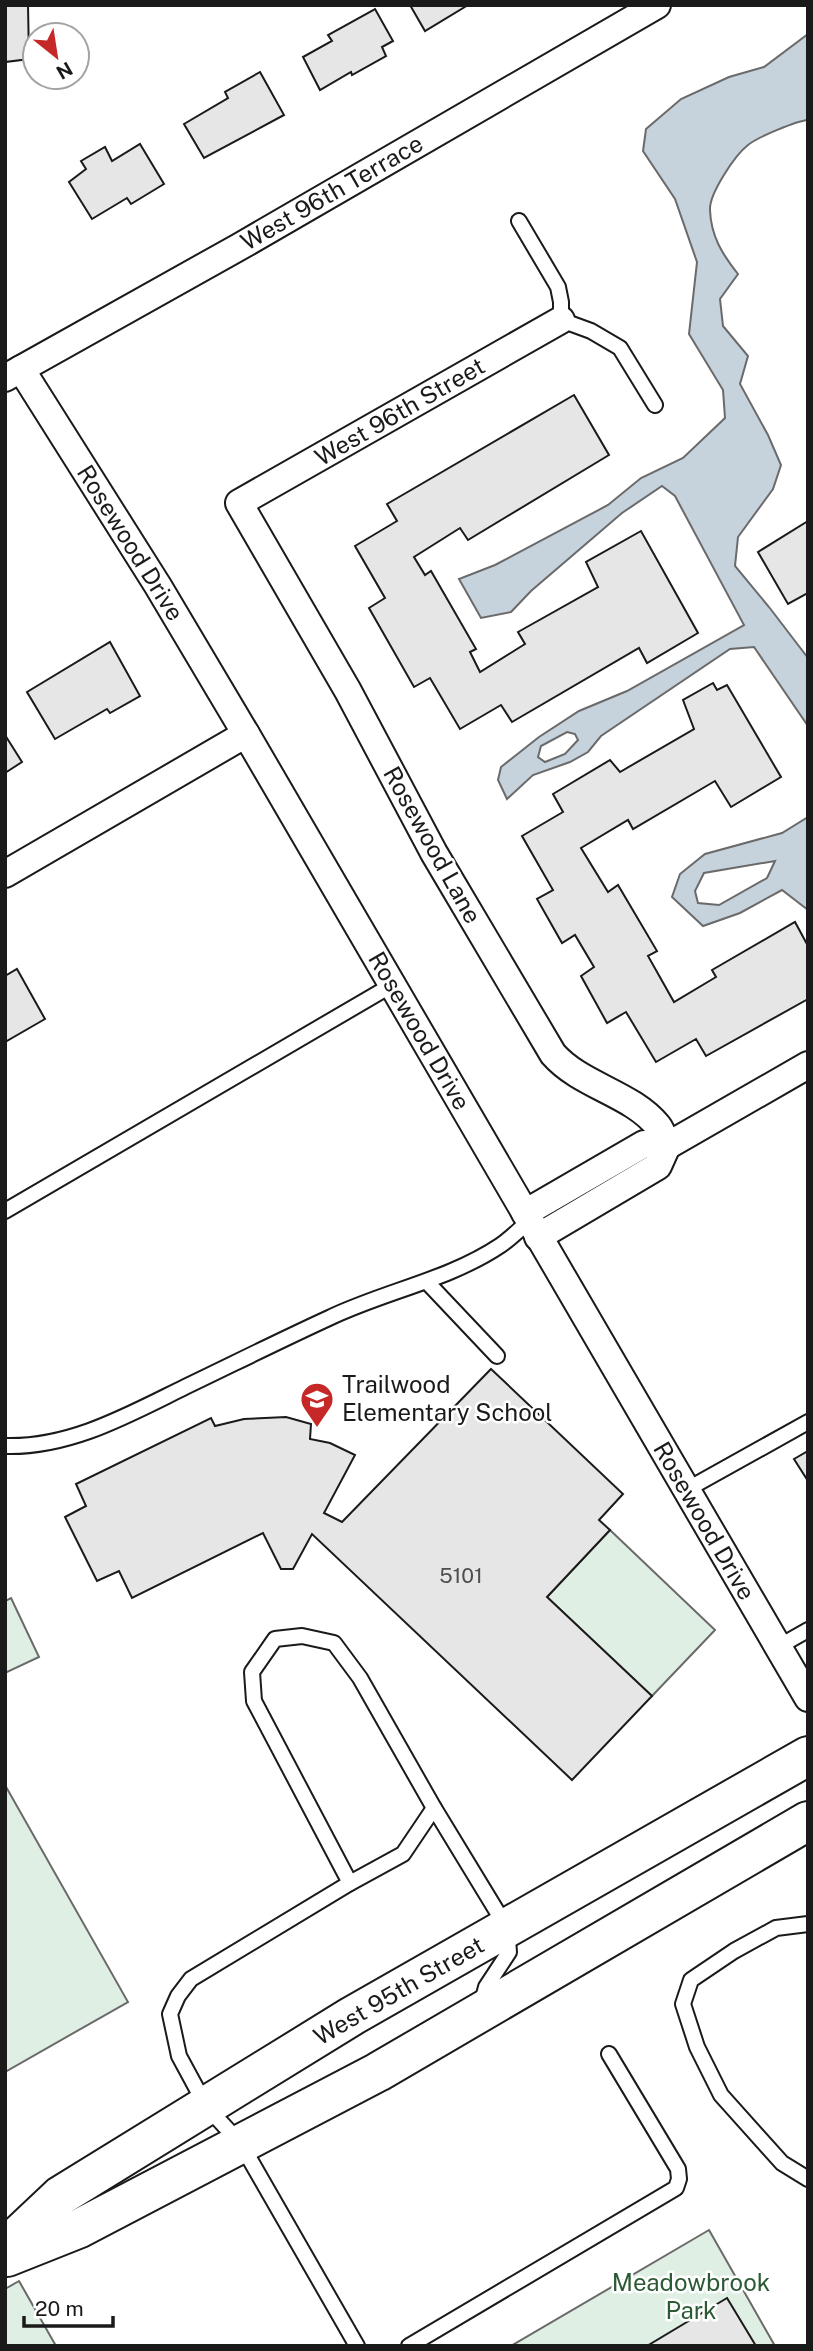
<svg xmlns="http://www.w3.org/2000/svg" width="813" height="2351" viewBox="0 0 813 2351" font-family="'Public Sans',sans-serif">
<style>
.green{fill:#e0efe3;stroke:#6a6a6a;stroke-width:2}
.water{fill:#c6d2dc;stroke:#6a6a6a;stroke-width:2;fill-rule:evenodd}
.building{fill:#e6e6e6;stroke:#1a1a1a;stroke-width:2}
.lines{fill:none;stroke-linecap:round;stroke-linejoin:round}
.service-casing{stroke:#1a1a1a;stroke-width:18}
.minor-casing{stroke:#1a1a1a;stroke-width:30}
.primary-casing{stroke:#1a1a1a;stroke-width:42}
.service{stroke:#fff;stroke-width:14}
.minor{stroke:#fff;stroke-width:26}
.primary{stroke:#fff;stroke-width:38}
.labels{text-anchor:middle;stroke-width:5;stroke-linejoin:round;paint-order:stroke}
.number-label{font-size:21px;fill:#4d4d4d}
.street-label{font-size:24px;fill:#1a1a1a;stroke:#fff}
.poi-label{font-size:24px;fill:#1a1a1a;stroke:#fff;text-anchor:start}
.park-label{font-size:24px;fill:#2b5a34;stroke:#fff}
</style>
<rect width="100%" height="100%" fill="#fff"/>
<!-- green -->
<g class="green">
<path d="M610,1530L715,1630L652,1696L547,1597Z"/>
<path d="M11,1598L39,1657L5,1673V1601Z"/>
<path d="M5,1785L128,2002L5,2072Z"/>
<path d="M709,2230L775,2346H511Z"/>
<path d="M19,2281L56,2346H5V2289Z"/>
</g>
<!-- water -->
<g class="water">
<path d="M808,34V120C796,121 758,137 748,145C735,155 709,194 710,210C711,236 722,254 738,274L720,299L723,326L748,356L740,384L768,435L781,465L773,489L738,537L735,566L769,607L808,658V726L754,647L730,649L601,736L588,752L570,762L533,775L507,799L498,780L501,767L539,737L579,711L627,691L744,625L675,496L662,486L622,513L531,591L511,612L481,618L459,579L495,565L608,505L641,478L683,458L725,418L723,390L689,334L697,262L675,199L643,151L646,129L681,99L729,77L764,67ZM567,732L575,734L578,740L565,754L545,762L538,757L541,746Z"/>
<path d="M808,817V910L782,890L740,913L703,926L672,897L680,874L705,854L782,833ZM775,861L767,878L719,905L698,903L695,891L704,873Z"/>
</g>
<!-- building -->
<g class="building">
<path d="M5,5H28L29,59L5,62Z"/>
<path d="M410,5H468L425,31Z"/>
<path d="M375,9L393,41L382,47L386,56L352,75L351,72L320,90L303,57L332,41L328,35Z"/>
<path d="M260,72L284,115L204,158L184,124L228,98L225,92Z"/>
<path d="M140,144L164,184L131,204L127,198L92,219L69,182L86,169L81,161L105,147L112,161Z"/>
<path d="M574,395L609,455L468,540L460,528L414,557L425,575L431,571L476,649L470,652L480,672L525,644L518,632L598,587L586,562L641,531L698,633L647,663L639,648L512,722L501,705L460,729L430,678L414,687L369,608L385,598L355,546L397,521L387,504Z"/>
<path d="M808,521V593L788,604L758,552Z"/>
<path d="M110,642L140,696L110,713L107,709L55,739L27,692Z"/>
<path d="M713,683L717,690L727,685L781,777L731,807L715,781L633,829L628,820L581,848L608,892L618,885L657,951L648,956L674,1002L716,977L712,970L795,922L808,946V999L706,1056L696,1039L656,1062L626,1012L607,1023L581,976L594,967L575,935L562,943L537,899L553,890L522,836L563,812L553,794L610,760L620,772L694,729L683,700Z"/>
<path d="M5,735L22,762L5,773Z"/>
<path d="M17,969L45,1019L5,1042V976Z"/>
<path d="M491,1369L623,1494L599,1520L610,1530L547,1597L652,1696L572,1780L312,1534L293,1569H281L263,1533L132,1598L119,1571L97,1581L65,1517L86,1506L76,1484L211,1418L215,1426L244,1419L286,1417L311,1424L310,1439L330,1443L355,1455L324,1513L342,1522Z"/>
<path d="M808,1451V1481L794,1459Z"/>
<path d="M727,2298L756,2346H647Z"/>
</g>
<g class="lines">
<defs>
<g id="service">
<path d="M519,221L558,287L561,302V320L591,331L620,348L655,405"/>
<path d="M5,1211L392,985"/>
<path d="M427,1282L497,1356"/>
<path d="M5,1446C70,1448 128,1415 185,1387C233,1364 281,1340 329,1318C385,1291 449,1280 501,1245C511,1238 520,1229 529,1221"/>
<path d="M686,1490L808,1422"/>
<path d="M778,1647L808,1630"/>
<path d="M350,1883L254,1701L252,1672L275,1639L302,1636L334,1643L360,1678L434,1808L507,1928L509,1952L486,1987L482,2002"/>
<path d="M808,1924L776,1928L734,1951L691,1980L683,2004L697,2047L721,2095L782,2163L808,2179"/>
<path d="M357,2346L241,2144L206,2106L179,2056L170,2014L178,1996L191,1979L350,1883L403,1854L434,1808"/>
<path d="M409,2346L676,2188L679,2179L678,2169L609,2054"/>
</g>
<g id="minor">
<path d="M561,320L239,503L348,691L434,853L553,1054C581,1086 631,1093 658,1126C662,1131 664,1139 667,1146"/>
<path d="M21,369L158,586L246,734L808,1698"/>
<path d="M5,378L239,247L657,5"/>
<path d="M5,874L246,734"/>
<path d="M525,1213L644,1144L667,1146L808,1065"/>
<path d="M538,1237L658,1166L667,1146"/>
</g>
<g id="primary">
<path d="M5,2248L60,2196L352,2016L808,1756"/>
<path d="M7,2257L80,2228L378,2072L808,1821"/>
</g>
</defs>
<!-- service casing -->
<use href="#service" class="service-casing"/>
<!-- minor casing -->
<use href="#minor" class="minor-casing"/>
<!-- primary casing -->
<use href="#primary" class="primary-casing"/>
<!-- service -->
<use href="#service" class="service"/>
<!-- minor -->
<use href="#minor" class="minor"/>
<!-- primary -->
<use href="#primary" class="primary"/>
</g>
<!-- icons -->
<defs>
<symbol id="school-pin" viewBox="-11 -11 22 30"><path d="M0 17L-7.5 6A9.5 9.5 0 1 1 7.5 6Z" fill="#c62828" stroke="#fff"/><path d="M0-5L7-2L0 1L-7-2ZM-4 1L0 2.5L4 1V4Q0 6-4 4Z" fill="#fff"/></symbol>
</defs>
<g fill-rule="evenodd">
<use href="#school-pin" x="298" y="1380" width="38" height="52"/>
</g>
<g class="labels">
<!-- number labels -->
<g class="number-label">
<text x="461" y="1583">5101</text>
</g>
<!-- street labels -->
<g class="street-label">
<text transform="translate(332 193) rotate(-30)" y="8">West 96th Terrace</text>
<text transform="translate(400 412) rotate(-30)" y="8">West 96th Street</text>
<text transform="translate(130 543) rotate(58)" y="8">Rosewood Drive</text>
<text transform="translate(432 845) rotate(61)" y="8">Rosewood Lane</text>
<text transform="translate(419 1031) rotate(60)" y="8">Rosewood Drive</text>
<text transform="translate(704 1521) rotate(60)" y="8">Rosewood Drive</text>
<text transform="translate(399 1991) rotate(-30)" y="8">West 95th Street</text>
</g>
<!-- poi labels -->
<g class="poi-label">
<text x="342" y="1393">Trailwood<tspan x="342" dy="28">Elementary School</tspan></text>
</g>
<!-- park labels -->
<g class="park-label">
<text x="691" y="2291">Meadowbrook<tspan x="691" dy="28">Park</tspan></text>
</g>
</g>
<!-- border -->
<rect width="813" height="2351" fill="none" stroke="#1a1a1a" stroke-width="14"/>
<!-- north arrow -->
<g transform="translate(56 56) rotate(150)"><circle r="33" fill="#ffffff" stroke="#a3a3a3" stroke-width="2"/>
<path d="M0-5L12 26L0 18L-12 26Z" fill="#c62828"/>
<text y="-10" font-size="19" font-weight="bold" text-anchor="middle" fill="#1a1a1a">N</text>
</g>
<!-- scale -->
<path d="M24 2316v10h89v-10" fill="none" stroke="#1a1a1a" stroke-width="3.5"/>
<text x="35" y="2316" font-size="21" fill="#1a1a1a" stroke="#ffffff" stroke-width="5" paint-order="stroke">20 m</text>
</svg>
